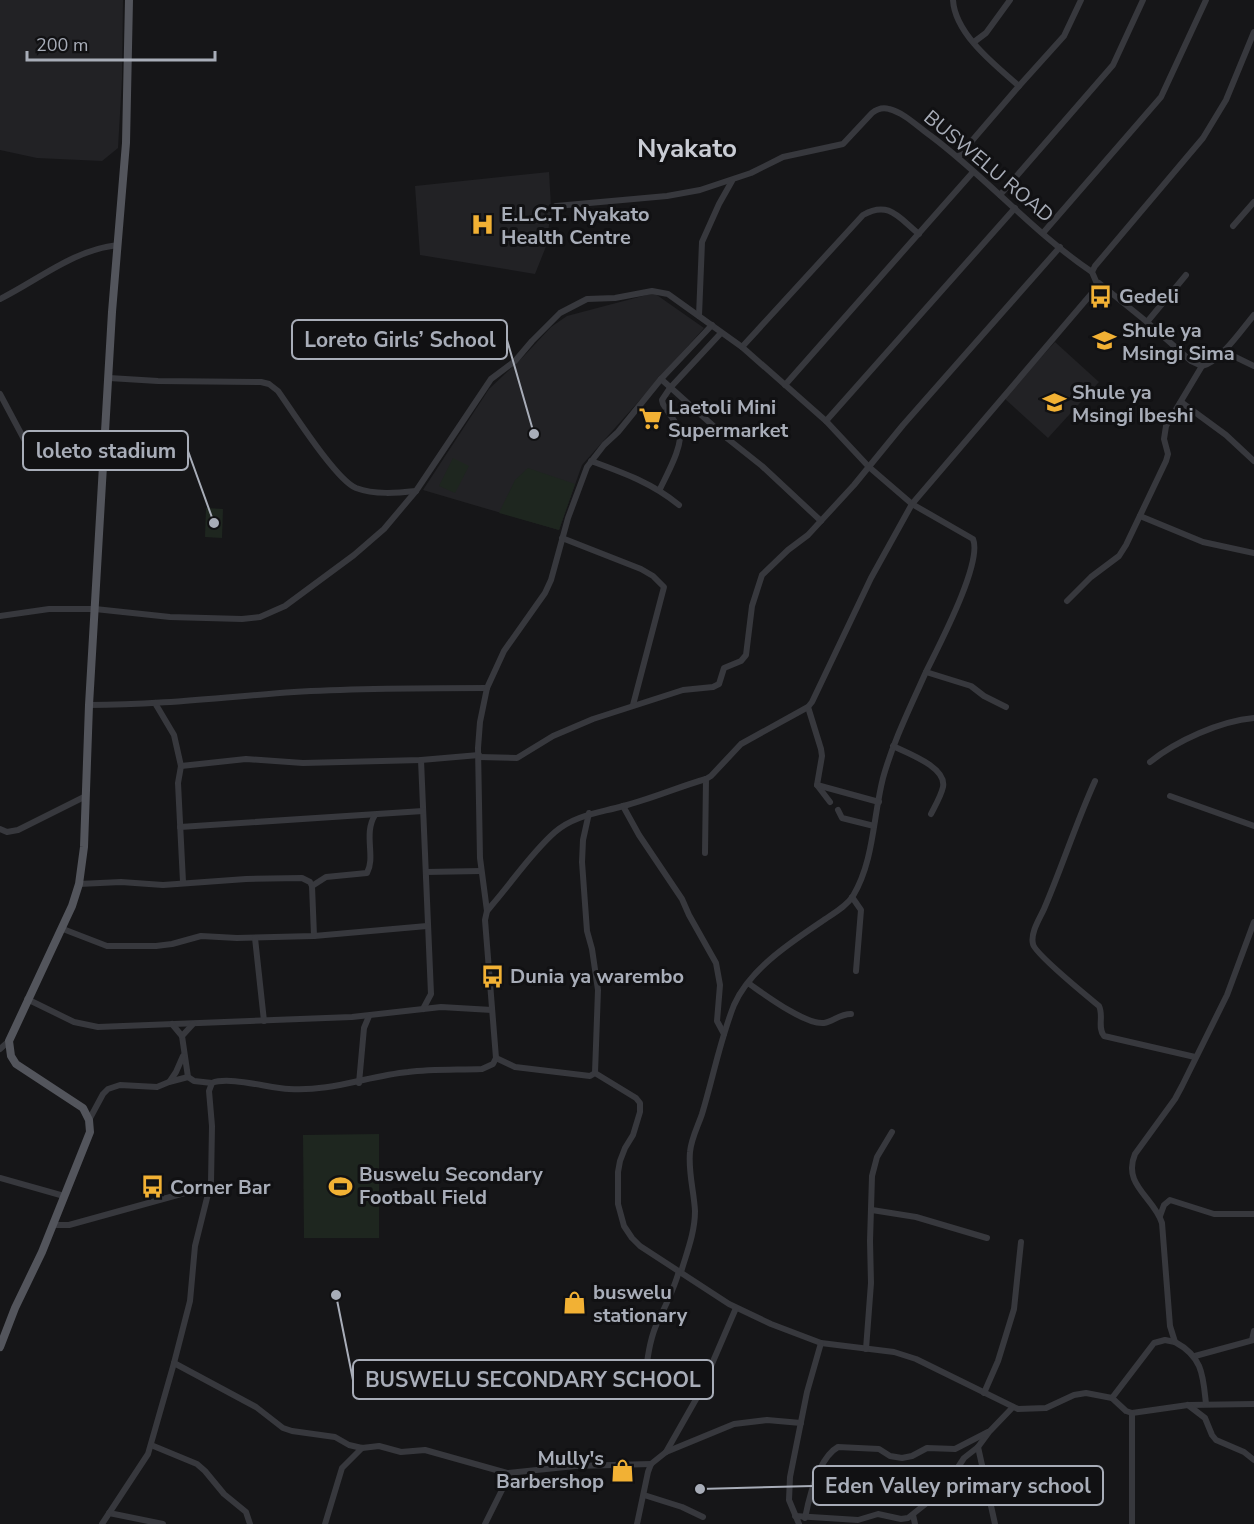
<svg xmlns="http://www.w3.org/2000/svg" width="1254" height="1524" viewBox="0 0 1254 1524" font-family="'Nunito Sans',sans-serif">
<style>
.built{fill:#222225}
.green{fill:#1e261f}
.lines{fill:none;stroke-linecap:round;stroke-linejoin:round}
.minor{stroke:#37383d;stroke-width:6}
.major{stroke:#53555c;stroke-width:8}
.labels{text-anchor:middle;stroke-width:6;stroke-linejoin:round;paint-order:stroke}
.street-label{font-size:20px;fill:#a8adb8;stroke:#111113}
.poi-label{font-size:20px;font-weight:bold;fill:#a8adb8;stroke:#111113;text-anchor:start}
.district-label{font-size:26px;font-weight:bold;fill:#c9ccd4;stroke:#111113}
.leader{fill:none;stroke:#a8adb8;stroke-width:2}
.callout-dot{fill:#a8adb8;stroke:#111113;stroke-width:2}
.callout{fill:#111113;stroke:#a8adb8;stroke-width:2}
.callout-label{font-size:21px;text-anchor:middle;font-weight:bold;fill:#a8adb8}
</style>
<rect width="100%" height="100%" fill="#161618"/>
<!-- built -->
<g class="built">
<path d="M0,0H123L122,79L118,148L102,161L37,158L0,150Z"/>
<path d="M549,172L551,206L547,244L535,274L420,255L415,186Z"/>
<path d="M654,293L704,328L582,465L559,530L423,490L489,389L524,356L551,327L567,316Z"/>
<path d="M1055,342L1099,382L1048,438L1004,398Z"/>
</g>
<!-- green -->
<g class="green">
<path d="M453,458L469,466L455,493L439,486Z"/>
<path d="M528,468L575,484L559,530L499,513L515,480Z"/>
<path d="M206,508L223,509L222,538L205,537Z"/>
<path d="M379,1134V1238H304L303,1135Z"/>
</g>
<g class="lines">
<!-- minor -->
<g class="minor">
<path d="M953,0C955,34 995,65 1019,86"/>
<path d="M974,42L986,33L1010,0"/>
<path d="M958,157L1019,86L1064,36L1081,0"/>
<path d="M1000,195L1113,65L1143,0"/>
<path d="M556,206L667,196L700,190L751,173L783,157L843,144L872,113C877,109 883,107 889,109C905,113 918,127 931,136C987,178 1034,233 1092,272"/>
<path d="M1233,226L1254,202"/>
<path d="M1043,233L1161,97L1206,0"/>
<path d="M1099,283L1147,322L1191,361L1202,366C1219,363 1243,328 1254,315"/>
<path d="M0,299C40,279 73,250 118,245"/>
<path d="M699,316L702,242L719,204L732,181"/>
<path d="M1147,322L1186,275"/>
<path d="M742,347L863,215C889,200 899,218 919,234"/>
<path d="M1223,351L1254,366"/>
<path d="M109,378L158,381L261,382L269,384L278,391C293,412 336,480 356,488C375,495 397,493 416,491"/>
<path d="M661,379L728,439L762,466L821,521"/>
<path d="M785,385L973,172"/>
<path d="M0,394L25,441L31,446L68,442L106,447"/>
<path d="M1181,402L1226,435L1254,461"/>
<path d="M826,421L1015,208"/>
<path d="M591,461C624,473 652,483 679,505"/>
<path d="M660,489C666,476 685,443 679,429C675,421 668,412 663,404L662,400L670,388L721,333"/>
<path d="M1140,516L1203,542L1254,553"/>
<path d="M562,538L641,569L653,576L664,587L633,705"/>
<path d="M1067,601L1091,577L1119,556L1126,545L1166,461L1168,454L1164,439L1166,426L1202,366"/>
<path d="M0,616L49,609H95L170,617L242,619L260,617L285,606L354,555L384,529L416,491L491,379L515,361L532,341L560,313L587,299L615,298L652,291L668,294L742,347L826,421L869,467L912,504L973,539C983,563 937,649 925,674C910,708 893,742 883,778C873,817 874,861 853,896C846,907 832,914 821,922C790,943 750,969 734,1005C720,1040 713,1078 702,1114C698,1126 691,1139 690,1152C688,1172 694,1191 695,1211C695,1232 687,1252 681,1272"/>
<path d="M926,672L971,686L984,696L1006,707"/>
<path d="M155,703L174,735L181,766L178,783L183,882"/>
<path d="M89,705C158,705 226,697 294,692C358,688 422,688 487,688"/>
<path d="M808,707L821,749L822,756L817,785L830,802"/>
<path d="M893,746C907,753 947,767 943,787C941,796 935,806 931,814"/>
<path d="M479,757L517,758L553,736L593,719L683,690L713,687L719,684L724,668L741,661L746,655L752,606L762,575L788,550L808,535L854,485L903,425L1060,247"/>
<path d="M421,760L431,994L423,1009"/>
<path d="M1150,762C1176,741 1220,721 1254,718"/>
<path d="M181,766L246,759L303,763L421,760L479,755"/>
<path d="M1095,781C1076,823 1062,867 1044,909C1040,918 1030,933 1033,944C1035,954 1087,996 1099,1006C1104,1016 1097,1027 1104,1036L1195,1057"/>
<path d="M817,785L879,802"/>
<path d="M1170,796L1254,826"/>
<path d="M623,806L639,835L682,899L689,915L716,963L720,985L717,1021L724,1034"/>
<path d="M838,810L842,818L874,826"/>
<path d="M180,827L423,811"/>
<path d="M0,829L7,832L18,830L86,796"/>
<path d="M705,853L706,779"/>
<path d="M426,872L481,871"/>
<path d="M79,884L121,882L163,885L246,879L302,878L310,882L312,886L314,936"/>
<path d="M312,886L326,877L367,873C376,857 363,834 375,815"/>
<path d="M852,897L861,910L856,971"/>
<path d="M487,911L480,858L478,748L480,722L487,688L504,651L545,593L551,580L568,518L587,467L604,445L618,432L661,379L712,325"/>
<path d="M63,929L107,946H156L172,944L201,936L237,938L314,936L427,926"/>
<path d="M255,938L264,1021"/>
<path d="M748,983C764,994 805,1025 824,1023C833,1022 839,1014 851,1014"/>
<path d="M27,999L74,1022L98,1027L352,1017L441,1007L492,1010"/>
<path d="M172,1024L182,1036L188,1077L194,1081L212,1083"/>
<path d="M182,1036L193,1024"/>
<path d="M0,1049L9,1041"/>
<path d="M496,1058L515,1067L590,1076L595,1073L598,990L592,949L587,931L582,862L583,840L589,813"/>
<path d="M595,1073L636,1098L640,1103V1112L633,1135L625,1148L620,1161L618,1172V1204L624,1226L632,1238L640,1246L729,1304L771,1324L821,1343L894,1352L916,1359L1018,1409L1046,1408L1074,1395L1086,1393L1112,1398L1126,1411L1132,1413L1188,1405L1254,1404"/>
<path d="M170,1081L176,1072L183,1056"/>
<path d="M359,1083L364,1028L369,1016"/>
<path d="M89,1120L103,1094L108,1089L120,1085L157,1087L169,1082L188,1077"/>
<path d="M0,1178L64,1196"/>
<path d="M872,1210L916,1217L987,1238"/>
<path d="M1160,1216L1164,1205L1170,1200L1214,1214H1254"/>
<path d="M53,1225H69L210,1186"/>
<path d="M1252,1340L1254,1331"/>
<path d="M866,1349L871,1283L870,1241L872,1176L877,1157L892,1132"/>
<path d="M1195,1356L1254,1340"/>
<path d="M174,1363L256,1407L283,1428L292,1431L335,1437L349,1445L362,1448L379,1446L401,1452L425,1450L507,1473L575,1466L651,1464"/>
<path d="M643,1389C647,1367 648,1340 659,1319C667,1303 674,1289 679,1271"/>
<path d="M984,1393L998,1361L1014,1309L1021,1242"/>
<path d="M1112,1398L1154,1343L1165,1340L1175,1342"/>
<path d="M1206,1404C1203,1376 1203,1357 1175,1342L1170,1326L1162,1223C1154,1197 1122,1185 1135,1154L1175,1099L1182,1086L1227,995L1254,922"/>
<path d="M1188,1405L1205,1418L1212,1435L1216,1440L1244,1452L1254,1460"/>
<path d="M1132,1413V1524"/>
<path d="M151,1445L197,1464L205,1471L224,1494L246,1512L250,1524"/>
<path d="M978,1447L995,1524"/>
<path d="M666,1452L699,1394L736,1308"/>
<path d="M644,1495L682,1507L703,1517"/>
<path d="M109,1513L163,1524"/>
<path d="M913,1515L915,1524"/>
<path d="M795,1516L858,1520L878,1514L901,1519L908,1518L933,1498L951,1478L964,1458L978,1447L989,1432L1013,1407"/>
<path d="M805,1518C809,1498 818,1458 838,1447L879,1449L890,1456L902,1458L912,1456L927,1448L955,1449L988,1432"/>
<path d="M102,1524L148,1454L174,1363L190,1301L195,1246L211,1182L212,1126L209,1091L212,1083C229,1076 269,1088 289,1089C330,1092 368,1076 408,1072C432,1069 457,1070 482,1069L493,1064L496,1058L485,920L487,911L492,905C513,881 531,853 555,832C575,815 599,813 623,806C651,799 678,787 706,779L711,776L741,744L808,707L812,702L871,578L912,504L1098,286L1092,272L1095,266L1203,138L1226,100L1254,32"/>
<path d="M325,1524L342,1468L362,1448"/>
<path d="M485,1524L504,1486L507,1473"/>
<path d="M637,1524L648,1472L651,1464L666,1452L734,1424L767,1420L801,1423"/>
<path d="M799,1524L789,1500L790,1477L807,1392L821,1343"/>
</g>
<!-- major -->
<path class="major" d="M0,1347L15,1308L42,1252L90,1132L89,1120L83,1108L16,1064L11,1056L9,1041L72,906L79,884L84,847L89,705L112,312L126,143L129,0"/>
</g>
<!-- icons -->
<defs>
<symbol id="hospital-bare" viewBox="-9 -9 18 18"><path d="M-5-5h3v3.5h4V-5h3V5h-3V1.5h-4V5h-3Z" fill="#f2b134" stroke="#111113" stroke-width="2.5" paint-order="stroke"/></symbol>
<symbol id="bus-bare" viewBox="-9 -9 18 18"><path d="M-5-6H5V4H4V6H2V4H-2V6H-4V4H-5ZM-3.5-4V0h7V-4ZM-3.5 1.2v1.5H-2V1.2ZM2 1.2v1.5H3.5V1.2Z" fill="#f2b134" stroke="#111113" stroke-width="2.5" paint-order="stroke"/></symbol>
<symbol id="school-bare" viewBox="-9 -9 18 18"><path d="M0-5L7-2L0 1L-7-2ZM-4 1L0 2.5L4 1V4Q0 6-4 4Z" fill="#f2b134" stroke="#111113" stroke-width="2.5" paint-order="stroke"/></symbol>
<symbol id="supermarket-bare" viewBox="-9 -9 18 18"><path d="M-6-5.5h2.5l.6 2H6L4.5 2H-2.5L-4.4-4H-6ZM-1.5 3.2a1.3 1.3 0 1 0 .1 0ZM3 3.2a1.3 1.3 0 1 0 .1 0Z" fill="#f2b134" stroke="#111113" stroke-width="2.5" paint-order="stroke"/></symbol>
<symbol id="stadium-bare" viewBox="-9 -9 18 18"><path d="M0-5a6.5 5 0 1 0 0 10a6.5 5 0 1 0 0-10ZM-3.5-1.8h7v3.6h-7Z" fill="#f2b134" stroke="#111113" stroke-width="2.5" paint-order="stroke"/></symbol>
<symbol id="shop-bare" viewBox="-9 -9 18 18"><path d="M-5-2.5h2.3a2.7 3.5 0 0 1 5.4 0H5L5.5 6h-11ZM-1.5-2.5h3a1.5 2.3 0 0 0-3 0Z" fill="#f2b134" stroke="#111113" stroke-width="2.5" paint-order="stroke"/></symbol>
</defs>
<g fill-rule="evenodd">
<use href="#hospital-bare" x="466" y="208" width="33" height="33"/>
<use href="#bus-bare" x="1084" y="280" width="33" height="33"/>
<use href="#school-bare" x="1088" y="324" width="33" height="33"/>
<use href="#school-bare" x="1038" y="386" width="33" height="33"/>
<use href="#supermarket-bare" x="634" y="402" width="33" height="33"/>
<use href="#bus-bare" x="476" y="960" width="33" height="33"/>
<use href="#stadium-bare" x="324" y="1170" width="33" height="33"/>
<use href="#bus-bare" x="136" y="1170" width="33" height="33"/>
<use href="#shop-bare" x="558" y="1286" width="33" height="33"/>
<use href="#shop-bare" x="606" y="1454" width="33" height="33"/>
</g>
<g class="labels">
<!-- street labels -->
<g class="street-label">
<text transform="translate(989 166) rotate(40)" y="7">BUSWELU ROAD</text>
</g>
<!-- poi labels -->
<g class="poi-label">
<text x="501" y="221">E.L.C.T. Nyakato<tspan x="501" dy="23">Health Centre</tspan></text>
<text x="1119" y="303">Gedeli</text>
<text x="1122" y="337">Shule ya<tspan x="1122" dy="23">Msingi Sima</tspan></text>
<text x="1072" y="399">Shule ya<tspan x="1072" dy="23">Msingi Ibeshi</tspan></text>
<text x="668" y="414">Laetoli Mini<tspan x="668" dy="23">Supermarket</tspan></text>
<text x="510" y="983">Dunia ya warembo</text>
<text x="359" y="1181">Buswelu Secondary<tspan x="359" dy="23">Football Field</tspan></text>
<text x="170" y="1194">Corner Bar</text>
<text x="593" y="1299">buswelu<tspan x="593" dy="23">stationary</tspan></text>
<text x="604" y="1465" text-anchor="end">Mully's<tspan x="604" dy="23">Barbershop</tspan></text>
</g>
<!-- district labels -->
<g class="district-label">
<text x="687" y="157">Nyakato</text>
</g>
</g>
<!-- callouts -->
<path class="leader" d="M534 434L507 340M214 523L188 451M336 1295L353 1380M700 1489L813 1486"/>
<g class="callout-dot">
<circle cx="534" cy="434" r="6"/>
<circle cx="214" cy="523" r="6"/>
<circle cx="336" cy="1295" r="6"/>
<circle cx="700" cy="1489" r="6"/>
</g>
<g class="callout">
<rect x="292" y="320" width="215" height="39" rx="6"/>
<rect x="23" y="431" width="165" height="39" rx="6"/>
<rect x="353" y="1360" width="360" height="39" rx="6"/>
<rect x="813" y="1466" width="290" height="39" rx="6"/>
</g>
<g class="callout-label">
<text x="400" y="347">Loreto Girls’ School</text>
<text x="106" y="458">loleto stadium</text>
<text x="533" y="1387">BUSWELU SECONDARY SCHOOL</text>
<text x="958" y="1493">Eden Valley primary school</text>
</g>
<!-- scale -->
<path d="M27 51v9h188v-9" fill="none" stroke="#a8adb8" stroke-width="3"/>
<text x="36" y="51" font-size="18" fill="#a8adb8" stroke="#111113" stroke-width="4.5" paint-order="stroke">200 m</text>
</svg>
